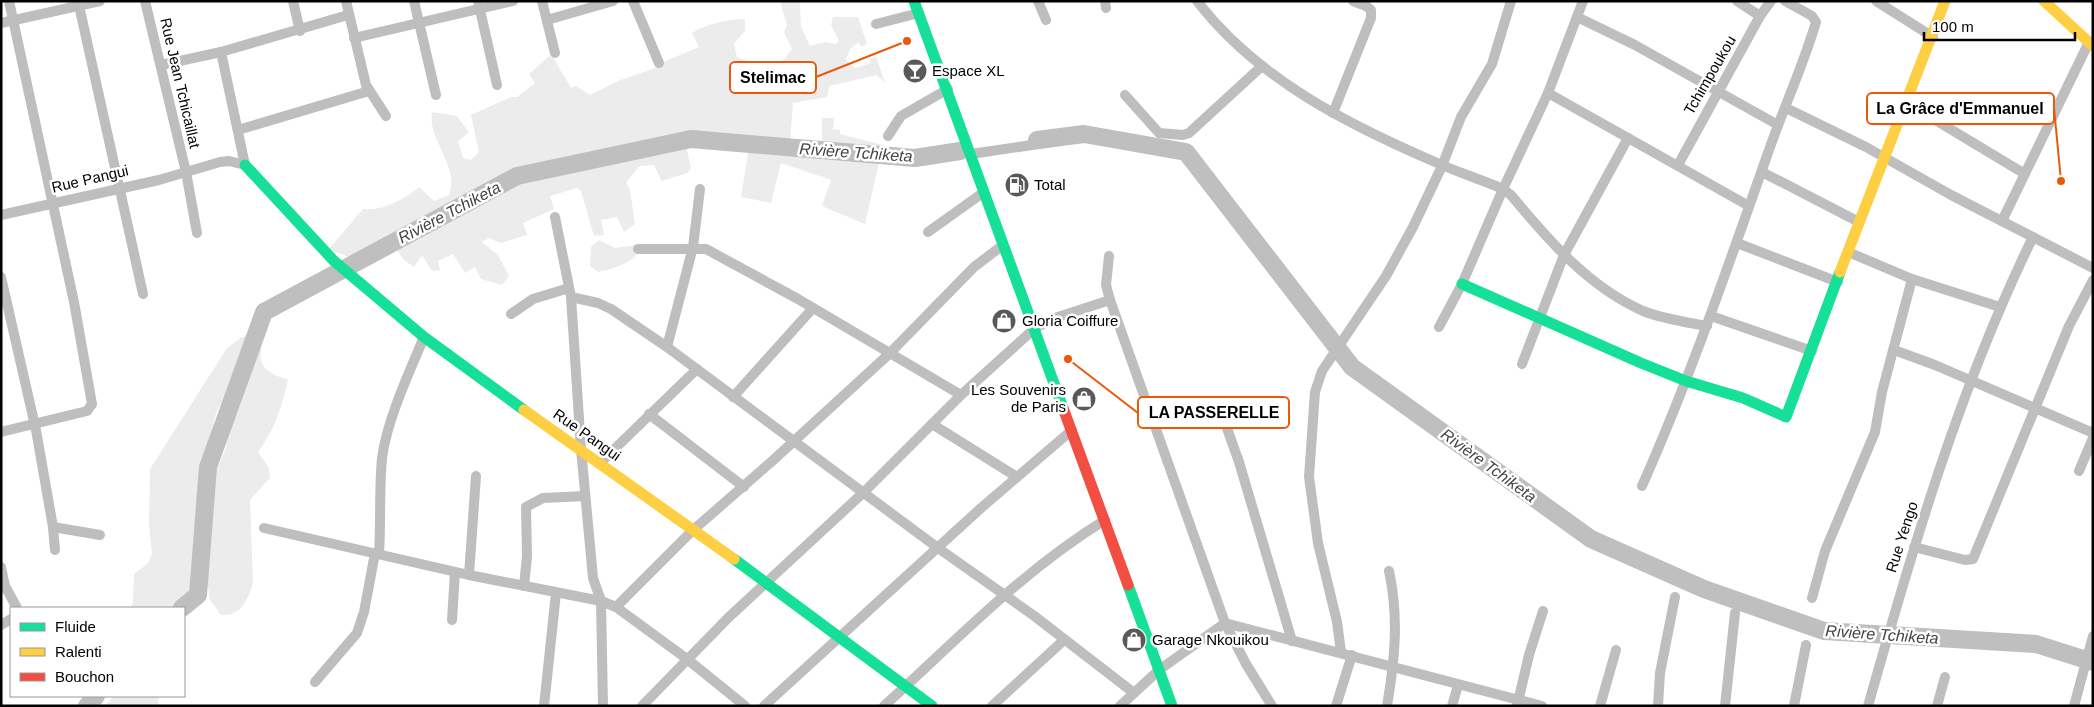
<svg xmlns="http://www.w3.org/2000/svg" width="2094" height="707" viewBox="0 0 2094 707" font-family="Helvetica,sans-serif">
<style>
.green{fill:#ececec}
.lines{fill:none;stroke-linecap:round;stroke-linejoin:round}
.river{stroke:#bfbfbf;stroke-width:18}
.street{stroke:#bebebe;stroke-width:10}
.fast{stroke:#16e098;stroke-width:11}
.slow{stroke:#ffcf43;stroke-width:11}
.jam{stroke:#f24e42;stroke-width:11}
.labels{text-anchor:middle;stroke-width:5;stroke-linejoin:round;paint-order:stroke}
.poi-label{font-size:15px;fill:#000;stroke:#fff;text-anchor:start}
.street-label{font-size:15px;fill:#000;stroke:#fff}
.water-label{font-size:16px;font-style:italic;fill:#444;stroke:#fff}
.leader{fill:none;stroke:#e8590c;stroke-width:2}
.callout-dot{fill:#e8590c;stroke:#fff;stroke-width:2}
.callout{fill:#fff;stroke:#e8590c;stroke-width:2}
.callout-label{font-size:16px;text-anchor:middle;font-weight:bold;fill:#000}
</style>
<rect width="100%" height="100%" fill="#fff"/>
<!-- green -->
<g class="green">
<path d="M780,1H800L801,27L810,46L825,42L835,44L839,41L831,25L833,17H858L867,44L861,47L859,42L850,49L846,60L855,68L871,63L870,60L876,56L885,83L877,75L829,86L827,97L793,103L790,142L822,143V118H834L833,129L840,130V134L883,145L865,224L822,206L831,180L781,163L771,203L741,197L751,135H693L687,150L691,168L687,173L662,181L654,165L640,166L626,182L630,190L635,224L624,232L617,217L601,220L604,235L594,236L581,191L577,188L550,196L554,209L523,223L527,235L501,243L489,238L482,242L498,255L509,276L502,285L481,279L475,267L465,273L453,254L438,261L440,270L432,271L422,255L414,267L404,260L393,245L351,258L329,249L363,209C383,211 404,200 419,187L434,201L449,195C460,165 427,140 432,112L457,116L469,132L458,141L463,158L471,160L479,152L471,115L511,97H517L535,83L529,74L549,56L554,59L571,88L576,86L590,95L618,81L655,68L668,60L699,47L692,33C706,24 729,19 745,19V31L734,44L737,57L774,72L792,49L784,32L787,25Z"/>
<path d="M599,240L615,248L636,245L640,250C632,264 613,269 598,272L590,266L591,247Z"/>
<path d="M249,336L240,366L216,413L208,446L200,463L190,594L175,608H130L133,603L134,574L148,563L152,554L149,524L150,469L227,348L242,337Z"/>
<path d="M262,346C256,367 270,375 288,379C282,407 275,429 258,452L269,468L270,478L250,500L253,582C249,599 240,617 221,615L210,600L206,574L213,479L226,448L230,415L256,354Z"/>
<path d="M114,696H159L158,706H105Z"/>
</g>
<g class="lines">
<!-- river -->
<g class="river">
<path d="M1037,140L1084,134L1186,152L1352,367L1591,539L1704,589L1824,631L2036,644L2093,662"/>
<path d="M182,608L198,595L208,467L264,312L517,176L691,139L915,158L960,151"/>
<path d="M87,706L96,696"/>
</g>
<!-- street -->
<g class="street">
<path d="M78,1L143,294"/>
<path d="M145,1L186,172L197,233"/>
<path d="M293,1L300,31"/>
<path d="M346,1L366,85L386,116"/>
<path d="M414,1L436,95"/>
<path d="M478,1L497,85"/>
<path d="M542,1L555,53"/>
<path d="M633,1L659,63"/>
<path d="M1038,1L1046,20"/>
<path d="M1105,1L1106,8"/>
<path d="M1197,1C1257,79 1347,124 1435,162C1457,172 1480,179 1503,189L1511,195C1548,240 1589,287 1643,311C1663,319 1686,322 1707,326"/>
<path d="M1737,1L1760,16"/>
<path d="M1876,1L1933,37"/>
<path d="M1577,17L1635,45L1778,125"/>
<path d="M547,20L613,1"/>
<path d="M1,23L100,1"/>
<path d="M876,24L919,13"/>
<path d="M354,38L513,1"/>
<path d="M161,65L221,52L348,15"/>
<path d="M1548,93L1749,206"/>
<path d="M1125,95L1159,133L1183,135L1189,133L1262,66"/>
<path d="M1907,103L2025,174"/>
<path d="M1786,108L1866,147L1951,195L2093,268"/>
<path d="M1333,113L1371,18V10L1366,6L1353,1"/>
<path d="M238,130L369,91"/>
<path d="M888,136L901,116L948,89"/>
<path d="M971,154L1059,141"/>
<path d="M1678,165L1760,16L1771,1"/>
<path d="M1762,172L1859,222"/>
<path d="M1,215L159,180L220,162L229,161L245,165L221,52"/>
<path d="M555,217L571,297L581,449L593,578L601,601L603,706"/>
<path d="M2002,221L2089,42"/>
<path d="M928,232L984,192"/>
<path d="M1737,243L1838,282"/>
<path d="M638,249H706L798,299L961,395"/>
<path d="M1848,252L1912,279L2000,307"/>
<path d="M1109,256L1106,285L1110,300L1225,623L1246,664L1272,706"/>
<path d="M1,277L36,430L53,527L55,550"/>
<path d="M571,297L598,303L611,309L667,347L938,548L1033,615L1134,693"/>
<path d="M511,314L533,299L569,288"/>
<path d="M1711,316L1812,351"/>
<path d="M1439,327L1462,284L1503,189L1548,93L1583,1"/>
<path d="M667,347L693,247L700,189"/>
<path d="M1894,350L1935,365L2093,433"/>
<path d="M1522,364L1564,255L1628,138"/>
<path d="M733,397L813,308"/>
<path d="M649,414L744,487"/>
<path d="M1223,417L1239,462L1292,641"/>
<path d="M932,424L1017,477"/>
<path d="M1,432L87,411L92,404L74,302L9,1"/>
<path d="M600,463L697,369"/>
<path d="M2079,471L2093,438"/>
<path d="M1642,486C1691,376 1729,263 1769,150C1784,107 1803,66 1816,22L1812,16L1785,1"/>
<path d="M53,527L100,535"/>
<path d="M264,528L469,575L601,601L616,607L687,659L745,706"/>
<path d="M1914,547L1965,560L1973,559L2069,326L2093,280"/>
<path d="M379,554C381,522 379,490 382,458C387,420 409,373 424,337"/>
<path d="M1,567L5,586L17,608"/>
<path d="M469,575L476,476"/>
<path d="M524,586L527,556L526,507L543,498L585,496"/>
<path d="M1812,598L1825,551L1875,432L1882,392L1912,279"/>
<path d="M616,607L692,531L770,463L889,354L974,267L1003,245"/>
<path d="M452,620L455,572"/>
<path d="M1,625L11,619"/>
<path d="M1341,652L1337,622L1318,543L1309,477L1315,392L1322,371L1386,276L1413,227L1442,166L1461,117L1492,64L1511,1"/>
<path d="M315,682L357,633L364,612L375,553"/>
<path d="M544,706L556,593"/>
<path d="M642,706L728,618L864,492L961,395L1035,328L1058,317L1110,300"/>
<path d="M764,706L981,508L1072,430"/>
<path d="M884,706C956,641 1022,571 1105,520"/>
<path d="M992,706L1064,640"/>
<path d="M1120,706L1159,670L1225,623L1542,706"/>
<path d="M1336,706L1352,655"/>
<path d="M1387,706C1395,659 1399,617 1389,571"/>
<path d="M1452,706L1458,685"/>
<path d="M1517,706L1529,655L1543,611"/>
<path d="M1600,706L1616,650"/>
<path d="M1658,706L1660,673L1675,597"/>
<path d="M1725,706L1735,613"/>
<path d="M1794,706L1806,645"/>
<path d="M1868,706C1913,547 1960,386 2033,237"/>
<path d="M1937,706L1945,677"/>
<path d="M2074,706L2093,636"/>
</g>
<!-- fast -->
<g class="fast">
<path d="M914,1L1063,408"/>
<path d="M245,165L334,261L424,337L524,410"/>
<path d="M1462,284L1641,363L1686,381L1743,398L1786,417L1840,272"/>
<path d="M734,559L932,706"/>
<path d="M1128,585L1172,706"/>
</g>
<!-- slow -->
<g class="slow">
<path d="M2044,1L2093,46"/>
<path d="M1840,272L1945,1"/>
<path d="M524,410L734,559"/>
</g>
<!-- jam -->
<path class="jam" d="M1063,408L1128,585"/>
</g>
<!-- icons -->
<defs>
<symbol id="bar-disc" viewBox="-11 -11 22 22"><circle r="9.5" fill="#595959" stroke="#fff"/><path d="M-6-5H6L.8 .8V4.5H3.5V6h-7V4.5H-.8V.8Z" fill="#fff"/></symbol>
<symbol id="fuel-disc" viewBox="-11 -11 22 22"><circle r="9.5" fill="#595959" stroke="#fff"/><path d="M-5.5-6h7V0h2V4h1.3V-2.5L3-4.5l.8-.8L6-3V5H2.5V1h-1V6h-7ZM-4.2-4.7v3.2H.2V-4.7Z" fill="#fff"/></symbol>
<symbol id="shop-disc" viewBox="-11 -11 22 22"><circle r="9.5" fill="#595959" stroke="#fff"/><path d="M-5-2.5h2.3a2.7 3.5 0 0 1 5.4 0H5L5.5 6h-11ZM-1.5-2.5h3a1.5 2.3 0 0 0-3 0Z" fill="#fff"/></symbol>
</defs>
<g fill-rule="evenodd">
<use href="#bar-disc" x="901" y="57" width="28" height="28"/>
<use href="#fuel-disc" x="1003" y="171" width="28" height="28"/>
<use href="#shop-disc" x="990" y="307" width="28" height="28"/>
<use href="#shop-disc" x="1070" y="385" width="28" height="28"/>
<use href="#shop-disc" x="1120" y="626" width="28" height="28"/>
</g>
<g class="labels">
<!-- poi labels -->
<g class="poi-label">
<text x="932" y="76">Espace XL</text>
<text x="1034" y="190">Total</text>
<text x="1022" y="326">Gloria Coiffure</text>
<text x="1066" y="395" text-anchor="end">Les Souvenirs<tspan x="1066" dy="17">de Paris</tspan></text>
<text x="1152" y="645">Garage Nkouikou</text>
</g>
<!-- street labels -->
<g class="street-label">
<text transform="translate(1710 75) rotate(-60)" y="5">Tchimpoukou</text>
<text transform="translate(180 83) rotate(77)" y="5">Rue Jean Tchicaillat</text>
<text transform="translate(90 179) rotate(-13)" y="5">Rue Pangui</text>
<text transform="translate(587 435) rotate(35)" y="5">Rue Pangui</text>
<text transform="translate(1902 537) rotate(-72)" y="5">Rue Yengo</text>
</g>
<!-- water labels -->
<g class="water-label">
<text transform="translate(856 152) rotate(4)" y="6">Rivière Tchiketa</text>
<text transform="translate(449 212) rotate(-28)" y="6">Rivière Tchiketa</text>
<text transform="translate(1489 465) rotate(36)" y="6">Rivière Tchiketa</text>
<text transform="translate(1882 634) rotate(4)" y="6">Rivière Tchiketa</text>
</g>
</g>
<!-- callouts -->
<path class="leader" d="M907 41L816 77M2061 181L2054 108M1068 359L1138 413"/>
<g class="callout-dot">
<circle cx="907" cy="41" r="5"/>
<circle cx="2061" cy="181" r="5"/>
<circle cx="1068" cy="359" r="5"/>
</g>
<g class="callout">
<rect x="730" y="62" width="86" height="31" rx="5"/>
<rect x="1867" y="93" width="187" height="31" rx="5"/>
<rect x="1138" y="397" width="151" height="31" rx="5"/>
</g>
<g class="callout-label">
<text x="773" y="83">Stelimac</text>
<text x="1960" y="114">La Grâce d'Emmanuel</text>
<text x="1214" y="418">LA PASSERELLE</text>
</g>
<!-- border -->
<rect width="2094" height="707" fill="none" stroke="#000000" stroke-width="5"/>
<!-- legend -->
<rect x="10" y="607" width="175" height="90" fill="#ffffff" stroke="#999999"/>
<rect x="20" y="623" width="25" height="8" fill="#16e098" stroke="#999999"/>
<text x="55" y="632" font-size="15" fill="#000000">Fluide</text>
<rect x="20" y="648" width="25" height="8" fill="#ffcf43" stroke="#999999"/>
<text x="55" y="657" font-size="15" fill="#000000">Ralenti</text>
<rect x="20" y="673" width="25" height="8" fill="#f24e42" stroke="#999999"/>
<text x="55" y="682" font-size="15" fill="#000000">Bouchon</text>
<!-- scale -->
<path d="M1924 32v8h151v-8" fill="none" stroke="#000000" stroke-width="2.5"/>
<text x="1932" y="32" font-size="15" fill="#000000" stroke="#ffffff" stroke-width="4" paint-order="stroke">100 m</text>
</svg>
